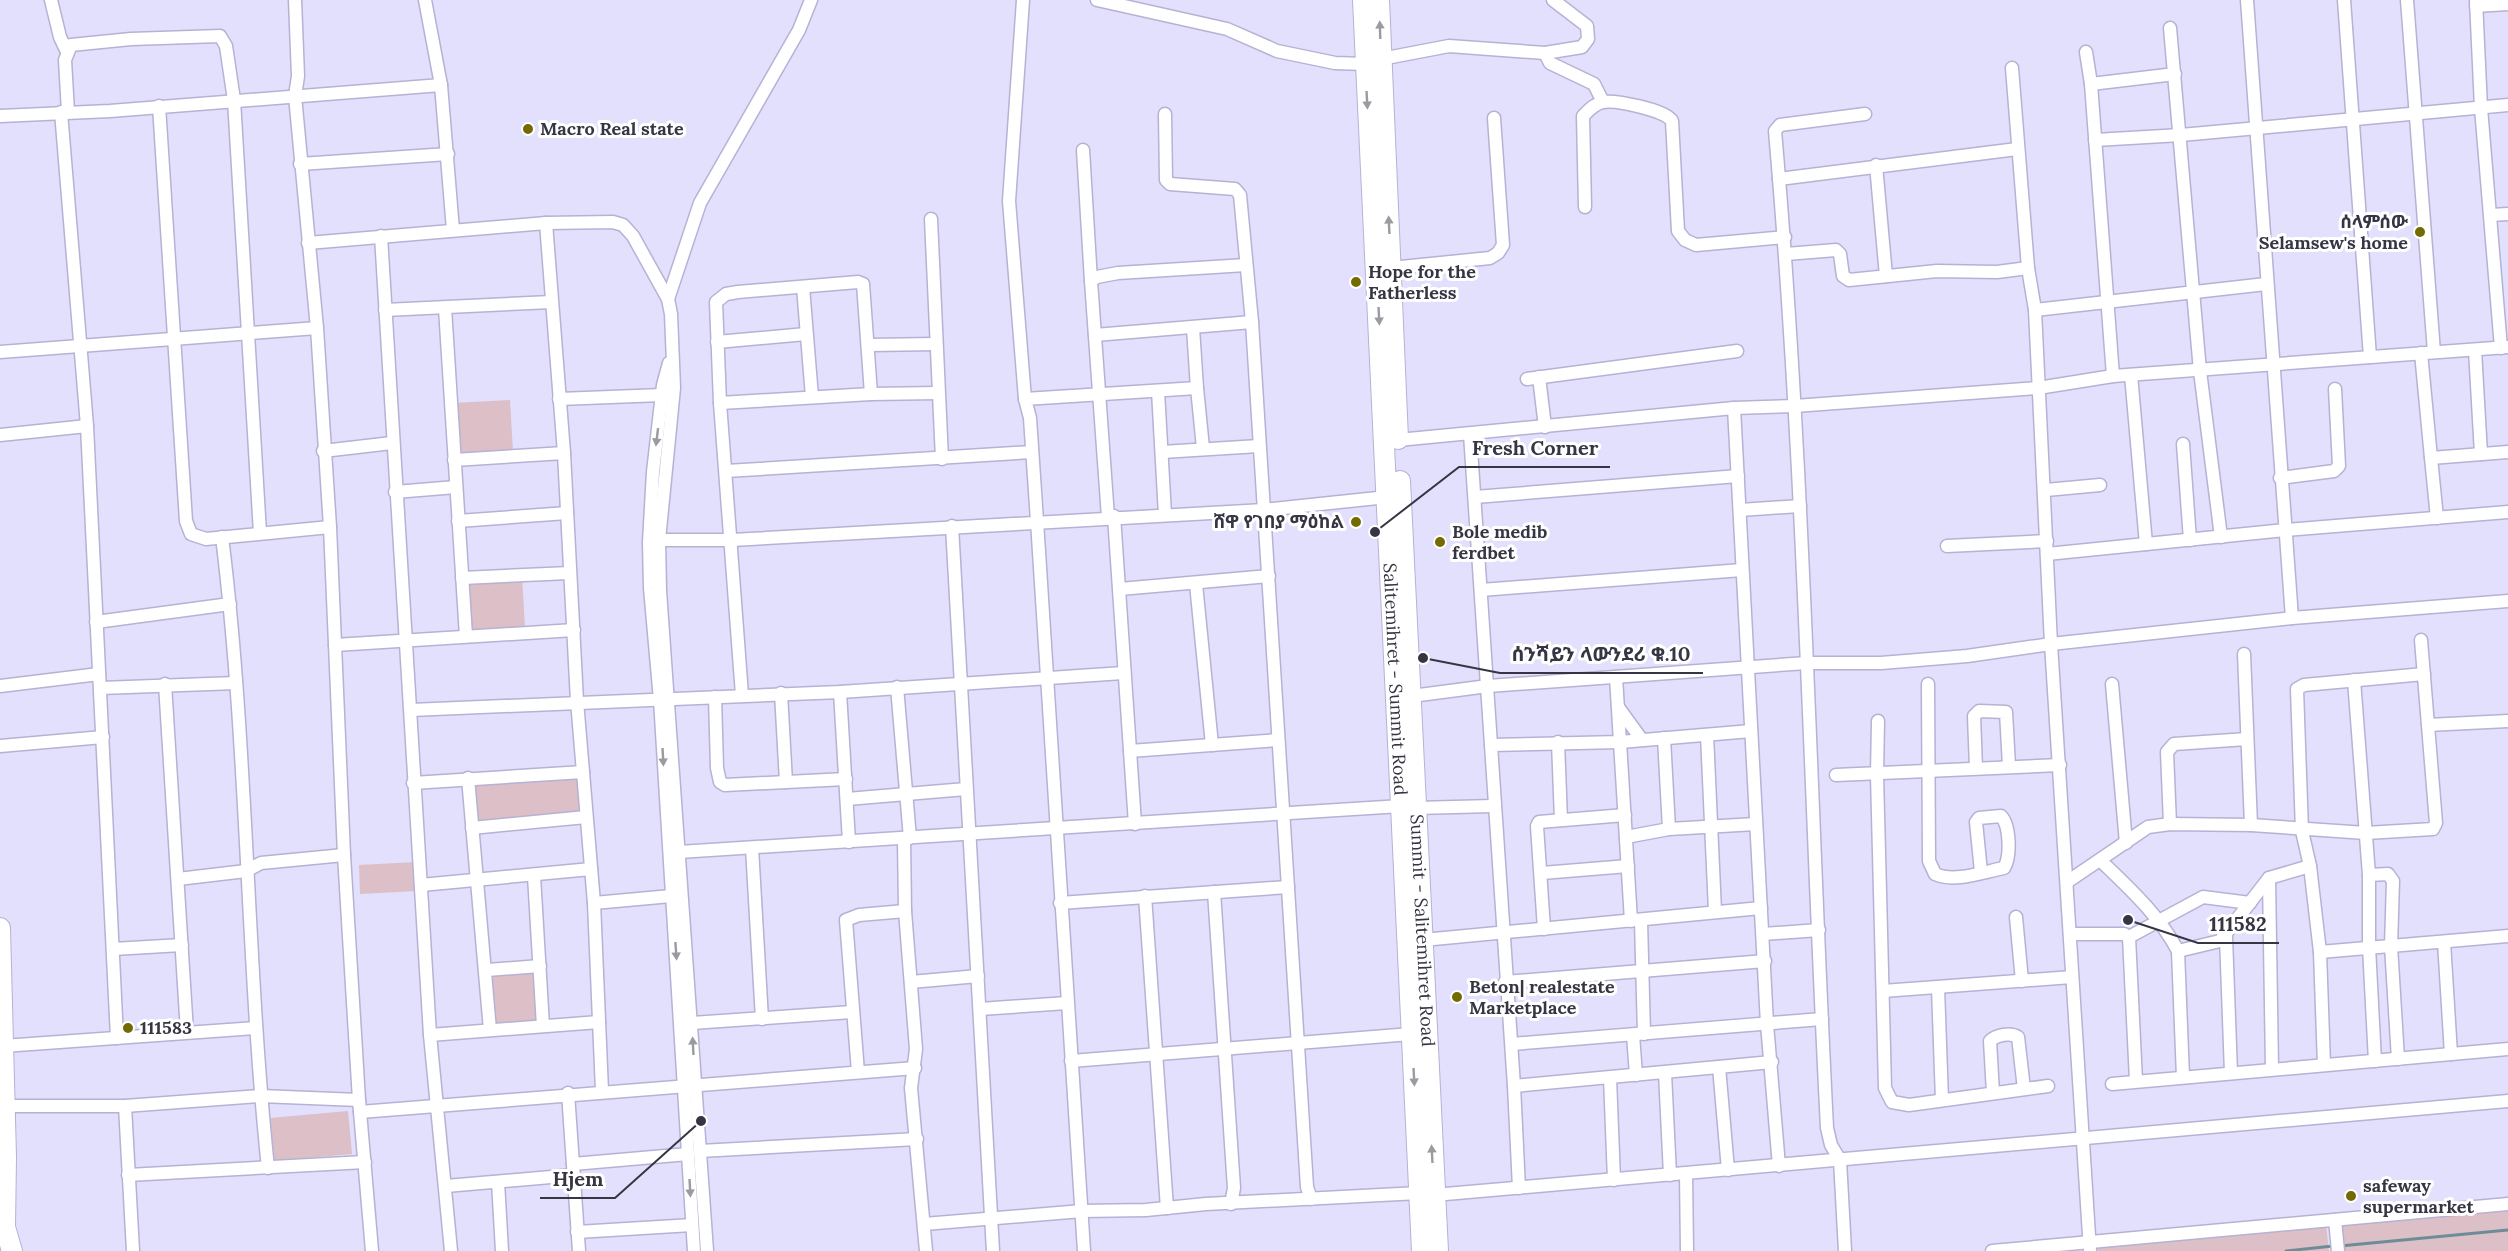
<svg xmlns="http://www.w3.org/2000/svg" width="2508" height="1251" viewBox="0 0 2508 1251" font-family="Lora,'Noto Sans Ethiopic',serif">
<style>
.green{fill:#dcbfc7}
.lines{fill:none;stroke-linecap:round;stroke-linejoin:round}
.stream{stroke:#6c8d98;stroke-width:3}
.minor-casing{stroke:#b5b2d4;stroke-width:15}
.primary-casing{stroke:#b5b2d4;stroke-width:22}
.trunk-casing{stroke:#b5b2d4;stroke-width:22}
.minor{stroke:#fff;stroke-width:12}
.primary{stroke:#fff;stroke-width:20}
.trunk{stroke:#fff;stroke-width:20}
.oneway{fill:#9a9aa1}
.poi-dot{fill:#746a02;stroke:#fff;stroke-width:2}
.labels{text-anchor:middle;stroke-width:6;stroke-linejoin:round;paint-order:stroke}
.poi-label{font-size:18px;font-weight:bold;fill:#363543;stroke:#fff;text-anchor:start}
.street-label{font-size:18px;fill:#363543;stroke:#fff}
.leader{fill:none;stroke:#363543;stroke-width:2}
.callout-dot{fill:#363543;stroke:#fff;stroke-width:2}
.callout-label{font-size:20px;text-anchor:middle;font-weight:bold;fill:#363543;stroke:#fff;stroke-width:6;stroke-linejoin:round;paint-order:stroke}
</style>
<rect width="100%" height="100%" fill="#e2e0fd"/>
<!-- green -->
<g class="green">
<path d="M510,400L513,452L456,455L453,403Z"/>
<path d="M522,576L525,628L468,631L466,579Z"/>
<path d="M578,775L581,815L477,823L474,780Z"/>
<path d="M416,862L417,891L360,894L359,865Z"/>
<path d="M538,969L542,1024L496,1027L492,973Z"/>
<path d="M348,1111L352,1154L274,1161L270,1118Z"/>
<path d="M2508,1210V1251H2341L2339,1226Z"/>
<path d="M2326,1224L2329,1251H2098L2097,1245Z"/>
</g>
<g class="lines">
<!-- stream -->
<g class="stream">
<path d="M2340,1246L2508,1230"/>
<path d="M2286,1251L2333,1246"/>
</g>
<defs>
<g id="minor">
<path d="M51,0L60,37L67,52"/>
<path d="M295,0L298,76L295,96L317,328L330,527L344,855L359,1100L372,1251"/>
<path d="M425,0L441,85L453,230"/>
<path d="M1023,0L1009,201L1025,399"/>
<path d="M1097,0L1227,29L1277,51L1335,63L1365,64"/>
<path d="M2247,0L2292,618"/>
<path d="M2344,0L2370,357"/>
<path d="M2407,0L2434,352"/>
<path d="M2476,0L2481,108L2501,348"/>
<path d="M2476,6L2508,4"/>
<path d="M2170,28L2200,371L2221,537"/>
<path d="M2086,52L2091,84L2113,376"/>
<path d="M1545,53L1550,63L1594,84L1603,102"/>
<path d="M1381,59L1449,46L1545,53L1582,47L1588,39L1587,26L1553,0"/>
<path d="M2012,68L2028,268L2035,310L2051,644L2090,1251"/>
<path d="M2091,84L2175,74"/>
<path d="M159,106L186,521L191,534L206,539L330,527"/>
<path d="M61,112L87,426L117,1038"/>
<path d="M68,112L65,60L71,45L131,39L220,36L226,46L234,100L260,533"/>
<path d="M1165,114L1166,180L1170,184L1235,189L1240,195L1252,322L1307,1187L1311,1199"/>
<path d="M0,116L110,111L441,85"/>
<path d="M2095,140L2181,135L2508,105"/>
<path d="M1083,150L1091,281"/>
<path d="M300,164L448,154"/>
<path d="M1876,165L1886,276"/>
<path d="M1779,179L2017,149"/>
<path d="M1585,207L1583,116C1589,110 1594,104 1603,102C1616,100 1666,110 1672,121L1678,231L1685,240L1696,245L1785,237"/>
<path d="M2491,215L2508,214"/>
<path d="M931,219L942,459"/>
<path d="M546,223L564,453L577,701L594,903L602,1091"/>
<path d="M381,236L430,1035L451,1251"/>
<path d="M308,243L546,223L613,222L623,225L633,236L668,299L671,314L674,388L659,540L660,591L707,1251"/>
<path d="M1786,254L1836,250L1840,254L1843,276L1849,280L1937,271L1997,272L2028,268"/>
<path d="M1391,268L1490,258L1498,253L1503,245L1494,118"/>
<path d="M803,287L812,397"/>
<path d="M668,299L700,203L799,30L811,0"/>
<path d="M445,308L466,636"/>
<path d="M385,310L551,302"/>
<path d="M2035,310L2266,284"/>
<path d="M1095,335L1252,322"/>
<path d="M717,342L806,334"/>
<path d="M869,345L936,344"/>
<path d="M2475,350L2481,454"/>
<path d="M0,352L317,328"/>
<path d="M2421,353L2431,458L2508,452"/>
<path d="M669,363L663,385L653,472L649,542L650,588L660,700L694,1251"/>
<path d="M2131,375L2146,544"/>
<path d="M1539,377L1545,427"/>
<path d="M1527,379L1737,351"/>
<path d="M1197,388L1203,448"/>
<path d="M1158,391L1165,515"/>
<path d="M559,399L662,395"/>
<path d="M720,403L871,394L938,393"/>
<path d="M1734,408L1767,1024L1779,1166"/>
<path d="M1470,434L1491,745"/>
<path d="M0,435L87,426"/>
<path d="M1398,440L1734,408L1795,406L2038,388L2113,376L2508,347"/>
<path d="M2183,444L2190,540"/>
<path d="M323,451L392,443"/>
<path d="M1162,452L1259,446"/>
<path d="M2431,458L2437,518"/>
<path d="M454,460L564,453"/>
<path d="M726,471L1032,452"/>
<path d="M2280,478L2334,471L2339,466L2335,389"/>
<path d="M2046,490L2100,485"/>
<path d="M395,492L456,487"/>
<path d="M1475,497L1738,476"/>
<path d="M1740,510L1800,506"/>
<path d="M1114,516L1135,824"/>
<path d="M1108,517L1091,281L1097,277L1118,273L1246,265"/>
<path d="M458,521L567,513"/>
<path d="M952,526L993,1251"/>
<path d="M222,537C248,746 246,958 268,1168"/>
<path d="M659,540H732L1264,510L1387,497"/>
<path d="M1947,546L2047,541"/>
<path d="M2047,554L2285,530L2508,512"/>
<path d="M462,578L569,573"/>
<path d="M1196,584L1212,745"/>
<path d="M1120,589L1269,576"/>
<path d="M1481,590L1742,570"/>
<path d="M96,622L230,604"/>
<path d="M335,645L574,630"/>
<path d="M2244,654L2251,825"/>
<path d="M2424,674L2304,685L2297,689L2302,831L2310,866L2320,952L2508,936"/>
<path d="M1616,677L1631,921"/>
<path d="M2354,680L2369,875V947L2375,1061"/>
<path d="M165,684L187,1032"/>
<path d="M1928,684L1929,861L1935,874C1955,883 1983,872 2004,868C2011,857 2010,825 2001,816L1979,818L1976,822L1981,872"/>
<path d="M2112,684L2126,843"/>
<path d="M0,686L99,674"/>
<path d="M897,687L910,838"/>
<path d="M101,688L236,683"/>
<path d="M840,692L849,842"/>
<path d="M781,693L786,782"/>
<path d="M742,695L720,403L716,302L726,294L738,292L858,282L863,284L871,394"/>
<path d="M715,697L717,768L720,782L725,785L846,779"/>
<path d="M1404,697L1488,686L1807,663H1881L1967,656L2051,644L2292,618L2508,601"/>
<path d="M1618,707L1642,740"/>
<path d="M411,710L840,692L1123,673"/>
<path d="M1878,721L1877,775L1885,1088L1892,1102L1909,1105L2048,1086"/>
<path d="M2428,725L2508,721"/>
<path d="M1751,731L1620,742L1491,745L1514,1086L1772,1062"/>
<path d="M1707,735L1715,911"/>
<path d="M1558,742L1561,820"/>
<path d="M0,746L103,737"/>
<path d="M1130,751L1278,740"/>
<path d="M1976,768L1974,716L1979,711L2006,712L2009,766"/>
<path d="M1836,775L2060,765"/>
<path d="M468,778L490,1030"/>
<path d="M413,783L583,772"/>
<path d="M847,799L966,789"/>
<path d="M1416,808L1493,806"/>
<path d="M2170,824L2167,752L2174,744L2247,739"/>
<path d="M472,828L586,817"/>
<path d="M1669,829L1756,824"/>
<path d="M1626,837L1669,829L1664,738"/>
<path d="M904,839L905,911L916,1049L911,1088L926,1251"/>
<path d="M752,848L762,1019"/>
<path d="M679,852L1401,806"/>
<path d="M2100,860C2129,888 2159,915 2178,951L2183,1077"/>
<path d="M1542,873L1628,866"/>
<path d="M2369,875L2388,874L2393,881L2391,946L2398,1059"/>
<path d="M534,876L543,1026"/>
<path d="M2269,878L2272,1069"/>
<path d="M178,879L246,871L261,863L344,855"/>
<path d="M2067,882L2148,827L2170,824L2251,825L2366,833L2433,829L2436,823L2421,640"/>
<path d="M421,885L591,869"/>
<path d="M1214,892L1234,1188L1231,1204"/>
<path d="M1145,896L1167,1208"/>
<path d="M594,903L671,896"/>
<path d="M1060,903L1288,887"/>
<path d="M2016,917L2022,981"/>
<path d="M1641,921L1644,1034"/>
<path d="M1544,929L1537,826L1539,822L1625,815"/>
<path d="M1763,934L1819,930"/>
<path d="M2070,934H2124L2129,937L2136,1081"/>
<path d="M2129,937L2203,897L2250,903"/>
<path d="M2226,937L2231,1073"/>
<path d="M1423,940L1761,908"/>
<path d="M2444,942L2451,1054"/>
<path d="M113,949L182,945"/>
<path d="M2178,951L2220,941L2269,878L2310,866"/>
<path d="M2320,952L2324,1065"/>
<path d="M487,970L540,966"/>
<path d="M911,982L978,976"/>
<path d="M1505,982L1765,961"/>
<path d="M1938,988L1942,1100"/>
<path d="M1883,991L2072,977"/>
<path d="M980,1009L1067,1003"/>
<path d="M692,1023L852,1012"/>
<path d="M430,1035L599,1022"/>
<path d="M1633,1035L1636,1075"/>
<path d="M1512,1044L1822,1019"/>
<path d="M3,1046L256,1028"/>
<path d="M1071,1061L1411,1034"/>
<path d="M1719,1067L1728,1170"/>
<path d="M858,1072L846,920L859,915L905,911"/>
<path d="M1665,1073L1670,1175"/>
<path d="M1610,1078L1614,1180"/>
<path d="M2112,1084L2508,1049"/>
<path d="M1514,1086L1519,1188"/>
<path d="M568,1093L579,1251"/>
<path d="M1993,1093L1990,1041C1996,1035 2010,1032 2018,1037L2024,1089"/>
<path d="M5,1106H125L260,1096L359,1100"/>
<path d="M125,1106L133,1251"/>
<path d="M360,1112L915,1068"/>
<path d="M700,1151L917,1139"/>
<path d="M573,1164L688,1154"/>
<path d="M1686,1174L1687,1251"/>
<path d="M128,1175L365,1162"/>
<path d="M498,1182L502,1251"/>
<path d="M446,1186L574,1175"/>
<path d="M1434,1195L2508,1101"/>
<path d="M2335,1220L2338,1251"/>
<path d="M924,1224L1082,1211L1146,1210L1206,1204L1419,1193"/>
<path d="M577,1232L692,1225"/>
<path d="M1084,1251L1037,521L1030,418L1025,399L1197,388L1193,328"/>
<path d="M1845,1251L1840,1160L1831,1145L1827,1128C1810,795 1804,462 1775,131L1780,125L1865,114"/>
<path d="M1992,1251L2508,1204"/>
</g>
<g id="primary">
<path id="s1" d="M1363,0L1422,1251"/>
<path d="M1379,0L1398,439"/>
<path id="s2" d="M1400,481L1438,1251"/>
</g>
<path id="trunk" d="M0,928L6,1157L5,1227L12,1251"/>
</defs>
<!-- minor casing -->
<use href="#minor" class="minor-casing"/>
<!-- primary casing -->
<use href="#primary" class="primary-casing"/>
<!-- trunk casing -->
<use href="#trunk" class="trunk-casing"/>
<!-- minor -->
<use href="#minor" class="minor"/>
<!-- primary -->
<use href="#primary" class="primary"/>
<!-- trunk -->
<use href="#trunk" class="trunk"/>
</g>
<!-- one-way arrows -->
<defs><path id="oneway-solid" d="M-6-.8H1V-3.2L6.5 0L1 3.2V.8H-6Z" transform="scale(1.5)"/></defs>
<g class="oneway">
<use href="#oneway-solid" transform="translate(1380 30) rotate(-92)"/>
<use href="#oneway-solid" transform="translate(1367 100) rotate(87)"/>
<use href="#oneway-solid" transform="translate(1389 225) rotate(-93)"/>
<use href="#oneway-solid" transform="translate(1379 316) rotate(87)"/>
<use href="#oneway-solid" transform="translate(657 437) rotate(97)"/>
<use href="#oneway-solid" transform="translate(663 757) rotate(87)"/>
<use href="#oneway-solid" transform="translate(676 951) rotate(86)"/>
<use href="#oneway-solid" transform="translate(693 1046) rotate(-93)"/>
<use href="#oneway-solid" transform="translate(1414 1077) rotate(87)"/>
<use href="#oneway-solid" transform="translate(1432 1154) rotate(-93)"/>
<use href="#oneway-solid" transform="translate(690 1188) rotate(87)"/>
</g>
<!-- markers -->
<g class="poi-dot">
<circle cx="528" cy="129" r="6"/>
<circle cx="2420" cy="232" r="6"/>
<circle cx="1356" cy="282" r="6"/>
<circle cx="1356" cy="522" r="6"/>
<circle cx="1440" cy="542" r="6"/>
<circle cx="1457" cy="997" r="6"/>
<circle cx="128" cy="1028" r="6"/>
<circle cx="2351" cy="1196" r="6"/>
</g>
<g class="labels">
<!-- poi labels -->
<g class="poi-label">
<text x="540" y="135">Macro Real state</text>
<text x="2408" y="228" text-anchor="end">ሰላምሰው<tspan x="2408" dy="21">Selamsew's home</tspan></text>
<text x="1368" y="278">Hope for the<tspan x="1368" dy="21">Fatherless</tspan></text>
<text x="1344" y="528" text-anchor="end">ሸዋ የገበያ ማዕከል</text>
<text x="1452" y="538">Bole medib<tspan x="1452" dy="21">ferdbet</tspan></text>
<text x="1469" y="993">Beton| realestate<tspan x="1469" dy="21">Marketplace</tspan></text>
<text x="140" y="1034">111583</text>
<text x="2363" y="1192">safeway<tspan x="2363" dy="21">supermarket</tspan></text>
</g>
<!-- street labels -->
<g class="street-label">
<text dy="6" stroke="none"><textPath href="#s1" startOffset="680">Salitemihret - Summit Road</textPath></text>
<text dy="6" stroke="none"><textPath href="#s2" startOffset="450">Summit - Salitemihret Road</textPath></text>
</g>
</g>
<!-- callouts -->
<path class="leader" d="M1375 532L1459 467H1610M1423 658L1500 673H1703M2128 920L2198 943H2279M701 1121L615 1198H540"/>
<g class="callout-dot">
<circle cx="1375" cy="532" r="6"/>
<circle cx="1423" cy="658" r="6"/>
<circle cx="2128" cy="920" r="6"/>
<circle cx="701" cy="1121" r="6"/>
</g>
<g class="callout-label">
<text x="1535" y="455">Fresh Corner</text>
<text x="1601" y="661">ሰንሻይን ላውንደሪ ቁ.10</text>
<text x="2238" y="931">111582</text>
<text x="578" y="1186">Hjem</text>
</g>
</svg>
